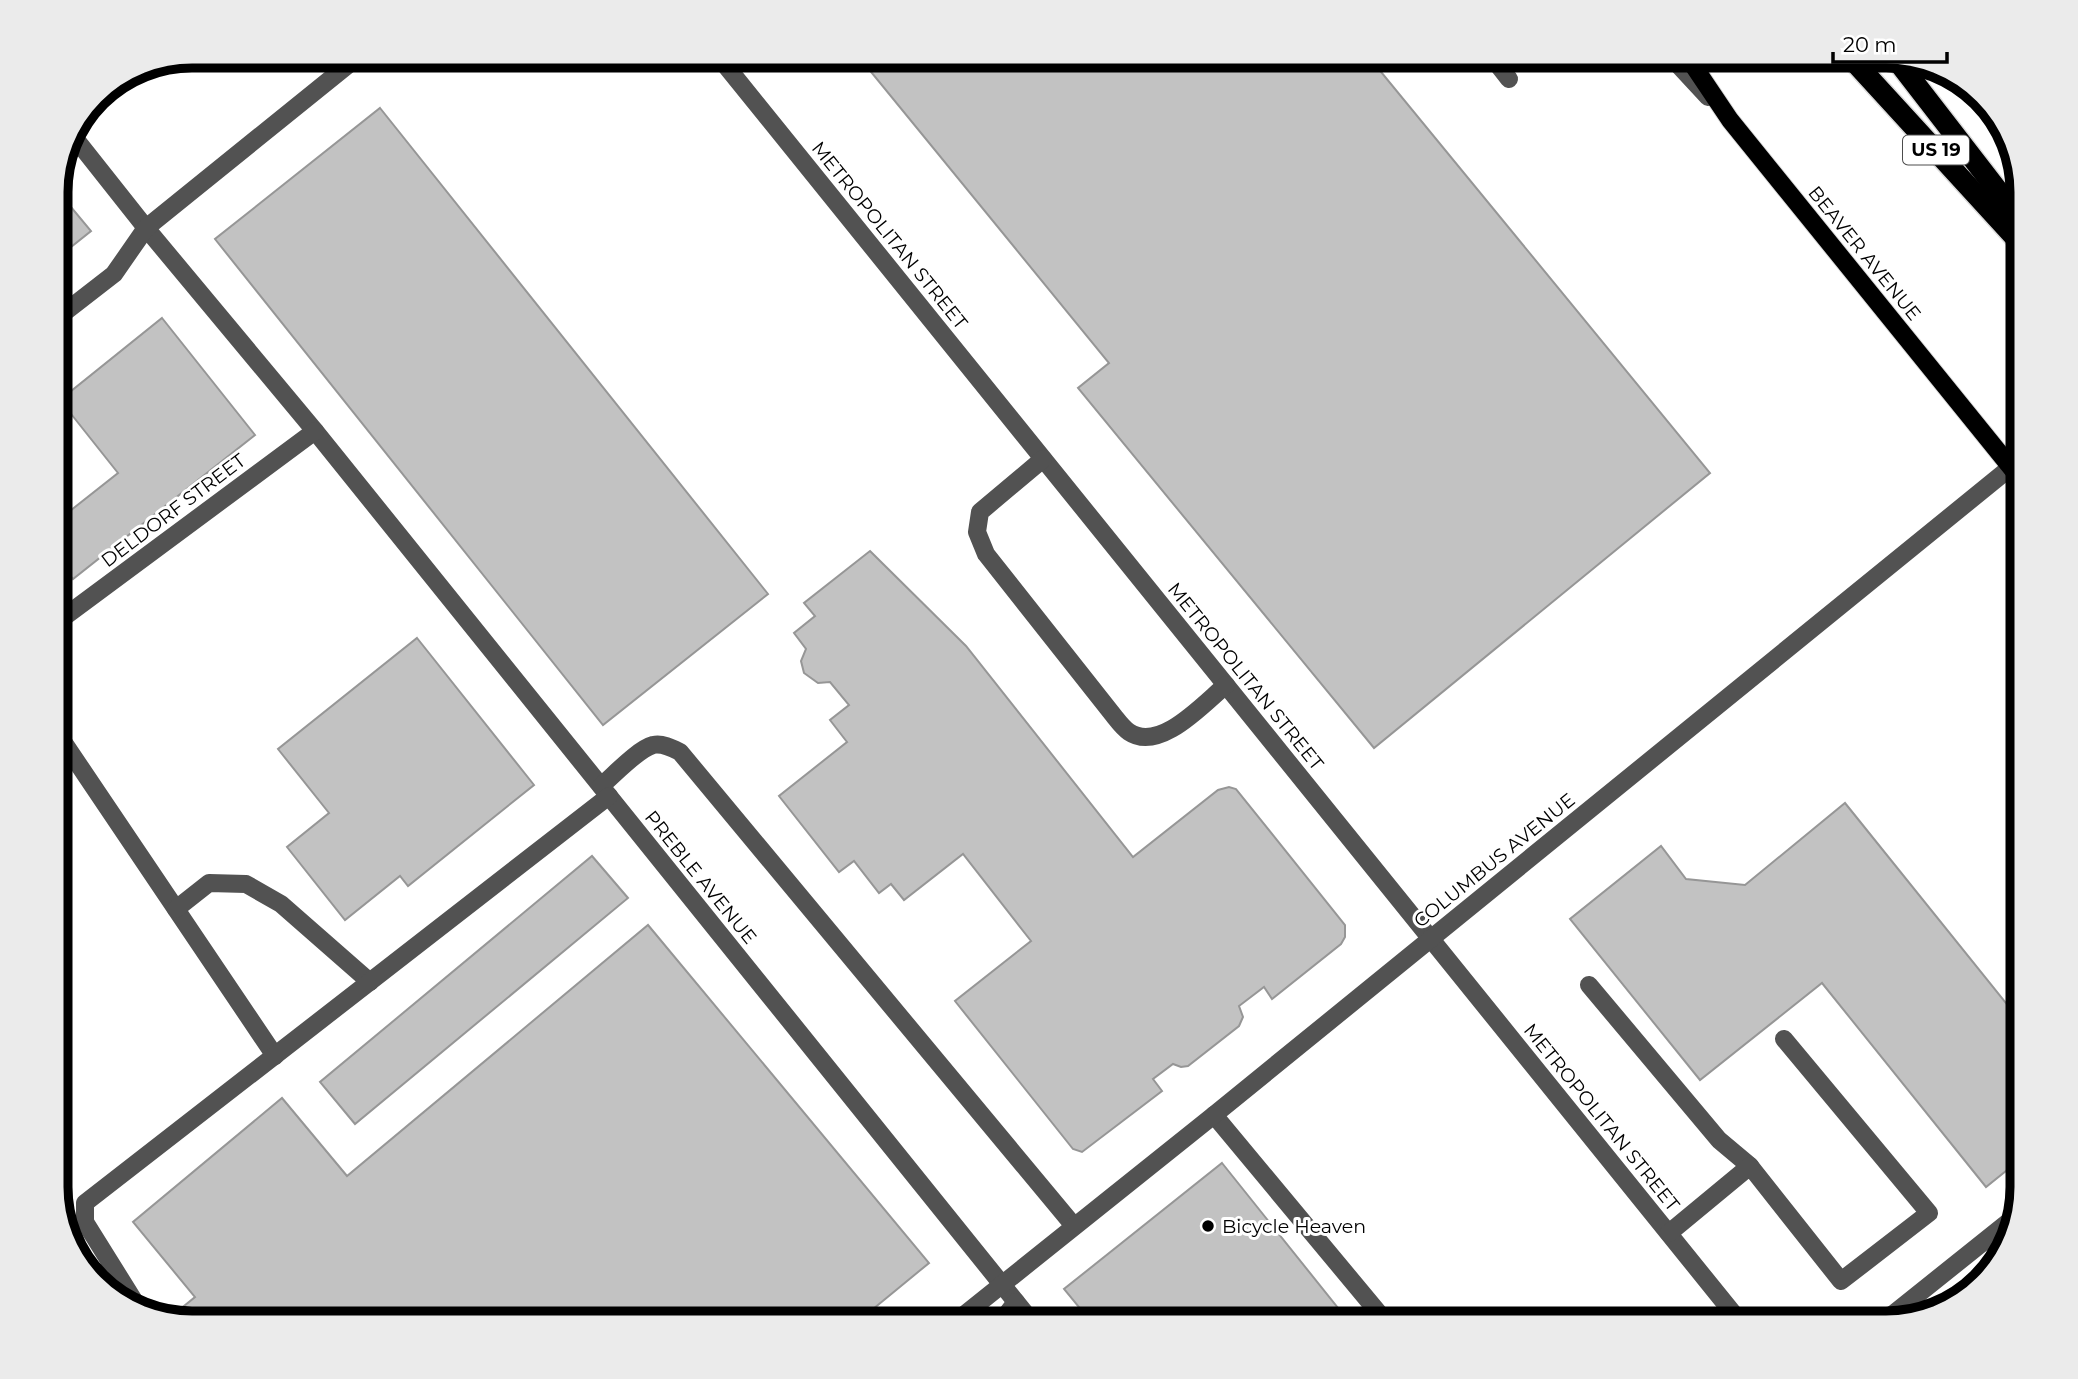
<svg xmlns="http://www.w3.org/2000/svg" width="2078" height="1379" viewBox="0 0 2078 1379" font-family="Montserrat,sans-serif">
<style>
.building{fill:#c2c2c2;stroke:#969696;stroke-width:2}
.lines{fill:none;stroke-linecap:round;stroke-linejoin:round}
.major-casing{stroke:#dbdbdb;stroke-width:20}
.highway-casing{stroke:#dbdbdb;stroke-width:24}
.minor{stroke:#525252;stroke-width:18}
.major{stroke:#000;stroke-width:18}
.highway{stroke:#000;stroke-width:21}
.poi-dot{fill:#000;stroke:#fff;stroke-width:2.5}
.labels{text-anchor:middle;stroke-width:6;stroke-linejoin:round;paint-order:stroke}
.shield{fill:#fff;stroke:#4c4c4c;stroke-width:2}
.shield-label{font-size:18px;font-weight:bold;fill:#000}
.street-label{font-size:19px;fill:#000;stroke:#fff}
.poi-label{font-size:19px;fill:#000;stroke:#fff;text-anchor:start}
.rim{fill:none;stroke:#000;stroke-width:9}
</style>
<rect width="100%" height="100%" fill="#fff"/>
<!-- building -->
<g class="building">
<path d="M858,56H1368L1710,473L1374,748L1078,388L1109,363Z"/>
<path d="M380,108L768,594L603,725L215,239Z"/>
<path d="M56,189L91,231L56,259Z"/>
<path d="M162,318L255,435L73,579L56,557V522L118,473L60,400Z"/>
<path d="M870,551L966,646L1133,857L1218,790L1229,787L1236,789L1345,925V937L1341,944L1272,999L1264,987L1239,1006L1243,1017L1239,1026L1188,1066L1181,1067L1173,1064L1153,1079L1162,1091L1082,1152L1073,1149L955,1001L1031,941L963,854L904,900L891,884L879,893L854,861L839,872L779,796L847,742L830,720L849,705L830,682L818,683L804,673L801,661L806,649L794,633L815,616L804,603Z"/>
<path d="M417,638L534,785L408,886L400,876L345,920L287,847L329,813L278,749Z"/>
<path d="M1845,803L2022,1023V1158L1986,1187L1822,983L1700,1080L1570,919L1661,846L1686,879L1745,885Z"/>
<path d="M592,856L628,898L355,1124L320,1082Z"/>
<path d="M648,925L929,1263L856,1323H192L175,1318L173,1315L195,1297L133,1222L282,1098L347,1176Z"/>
<path d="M1222,1163L1350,1323H1092L1064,1289Z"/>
<path d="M2001,1257L1999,1262L1953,1305L1933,1310Z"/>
</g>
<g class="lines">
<defs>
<path id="major" d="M1687,56L1730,120L2022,481"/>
<g id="highway">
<path d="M1849,56L2022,245"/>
<path d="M1896,59L2022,222"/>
</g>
</defs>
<!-- major casing -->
<use href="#major" class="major-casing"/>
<!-- highway casing -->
<use href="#highway" class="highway-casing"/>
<!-- minor -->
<g class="minor">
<path d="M718,56L1741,1323"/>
<path d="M1491,56L1509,79"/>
<path d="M1670,56L1708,97"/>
<path d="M70,132L146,228L315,431L1033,1323"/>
<path d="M56,319L114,274L146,228L359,56"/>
<path d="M1043,459L980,512L977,532L986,554L1114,716C1118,721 1123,728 1129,732C1160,753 1204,703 1226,685"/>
<path d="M56,623L315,431"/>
<path d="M62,740L275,1056"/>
<path d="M601,786C614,775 638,749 653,745C663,743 672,748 680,752L1074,1226"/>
<path d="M176,909L209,883L246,884L281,904L370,982"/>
<path d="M1589,985L1719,1140L1750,1166"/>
<path d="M1214,1115L1387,1323"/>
<path d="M1669,1233L1750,1166L1841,1281L1929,1213L1784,1039"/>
<path d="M138,1307L85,1222V1203L609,796"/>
<path d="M954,1323L1214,1115L2011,467"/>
<path d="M1000,1323L1016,1302"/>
<path d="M1882,1323L2012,1219"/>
</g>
<!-- major -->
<use href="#major" class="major"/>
<!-- highway -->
<use href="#highway" class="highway"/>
</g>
<!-- markers -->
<circle class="poi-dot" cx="1208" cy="1226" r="7"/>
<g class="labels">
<!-- shield labels -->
<rect class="shield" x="1903" y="135.5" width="66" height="29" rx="5"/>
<g class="shield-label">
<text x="1936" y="156">US 19</text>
</g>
<!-- street labels -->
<g class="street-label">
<text transform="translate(890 235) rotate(51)" y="7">METROPOLITAN STREET</text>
<text transform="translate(1865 253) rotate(51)" y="7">BEAVER AVENUE</text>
<text transform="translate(173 510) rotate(-37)" y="7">DELDORF STREET</text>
<text transform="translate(1246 676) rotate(51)" y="7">METROPOLITAN STREET</text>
<text transform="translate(1494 860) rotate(-39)" y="7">COLUMBUS AVENUE</text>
<text transform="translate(701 877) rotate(51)" y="7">PREBLE AVENUE</text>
<text transform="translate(1602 1117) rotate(51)" y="7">METROPOLITAN STREET</text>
</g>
<!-- poi labels -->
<g class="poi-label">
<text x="1222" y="1233">Bicycle Heaven</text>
</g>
</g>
<!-- crop -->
<path d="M0 0H2078V1379H0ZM192 68H1886A124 124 0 0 1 2010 192V1187A124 124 0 0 1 1886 1311H192A124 124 0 0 1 68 1187V192A124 124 0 0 1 192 68Z" fill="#ebebeb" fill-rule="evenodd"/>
<path class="rim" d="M192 68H1886A124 124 0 0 1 2010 192V1187A124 124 0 0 1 1886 1311H192A124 124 0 0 1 68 1187V192A124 124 0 0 1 192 68Z"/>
<!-- scale -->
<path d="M1833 52v10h114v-10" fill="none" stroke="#000000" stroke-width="3.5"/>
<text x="1843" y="52" font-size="21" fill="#000000" stroke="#ffffff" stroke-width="5" paint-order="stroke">20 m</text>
</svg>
